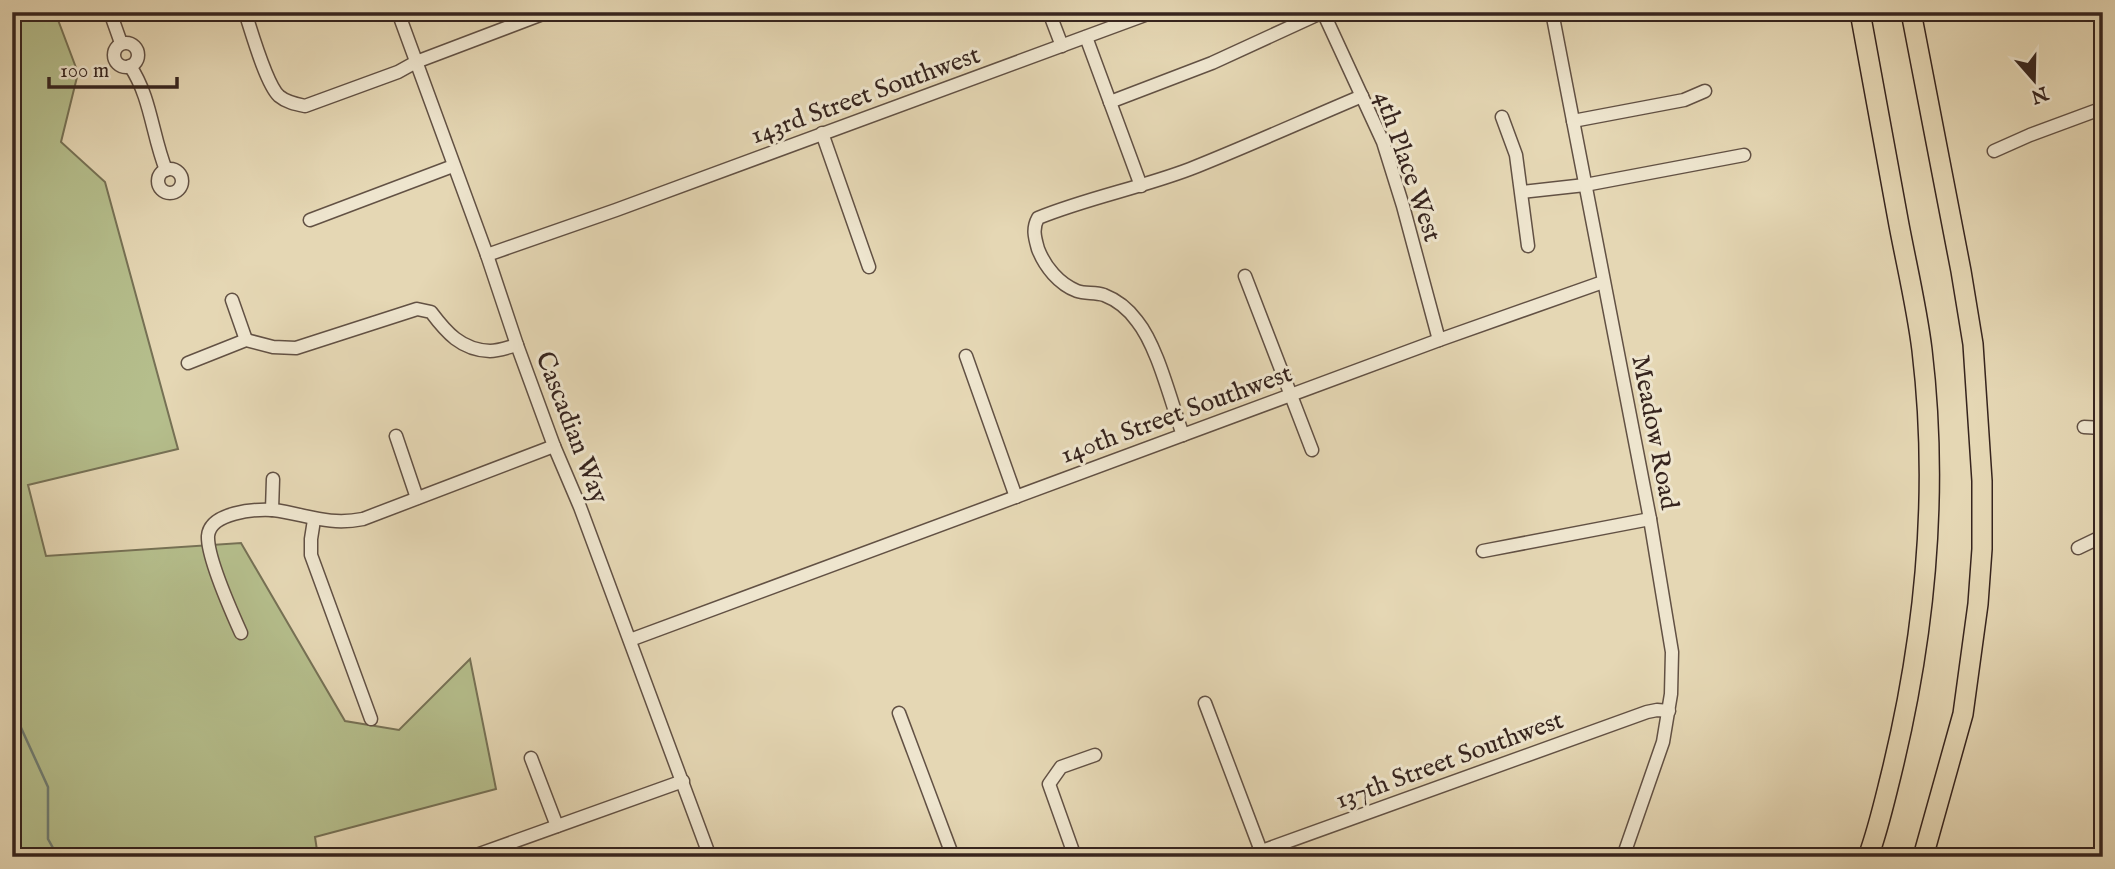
<svg xmlns="http://www.w3.org/2000/svg" width="2115" height="869" viewBox="0 0 2115 869" font-family="'IM FELL English',serif">
<style>
.green{fill:#b5be8c;stroke:#767155;stroke-width:2}
.lines{fill:none;stroke-linecap:round;stroke-linejoin:round}
.stream{stroke:#707e74;stroke-width:2.5}
.minor-casing{stroke:#625144;stroke-width:15}
.highway-casing{stroke:#36241e;stroke-width:22}
.minor{stroke:#eee5ce;stroke-width:12}
.highway{stroke:#e5d7b4;stroke-width:19}
.labels{text-anchor:middle;stroke-width:6;stroke-linejoin:round;paint-order:stroke}
.street-label{font-size:26px;fill:#36241e;stroke:#eee5ce}
</style>
<rect width="100%" height="100%" fill="#e5d7b4"/>
<filter id="stains"><feTurbulence type="fractalNoise" baseFrequency=".00286" numOctaves="4"/><feColorMatrix values="0 0 0 0 .2 0 0 0 0 .09 0 0 0 0 .02 0 0 0 .5 -.17"/></filter>
<radialGradient id="worn" r=".72"><stop offset=".6" stop-color="#630" stop-opacity="0"/><stop offset="1" stop-color="#630" stop-opacity=".3"/></radialGradient>
<!-- green -->
<path class="green" d="M12,12H55L78,73L61,142L105,182L178,449L28,485L46,556L241,543L345,721L399,730L470,659L496,789L315,837L318,857H12Z"/>
<g class="lines">
<!-- stream -->
<path class="stream" d="M12,708L48,787V839L58,857"/>
<defs>
<g id="minor">
<path d="M110,12L121,43"/>
<path d="M245,12C251,30 266,84 279,96C286,102 295,104 305,106L398,72L416,62L548,12"/>
<path d="M398,12L487,255L517,345L554,446L580,507L710,857"/>
<path d="M1049,12L1062,46"/>
<path d="M1323,12L1383,142L1403,206L1439,340"/>
<path d="M1552,12L1650,519L1672,652L1671,694L1663,742L1623,857"/>
<path d="M1086,37L1141,186"/>
<circle cx="126" cy="55" r="12"/>
<path d="M130,66C151,97 152,135 166,170"/>
<path d="M1110,102L1212,63L1323,12"/>
<path d="M1502,117L1516,155L1528,246"/>
<path d="M1573,121L1684,100L1705,91"/>
<path d="M822,133L869,267"/>
<path d="M1994,151L2030,135L2103,108"/>
<circle cx="170" cy="181" r="12"/>
<path d="M1522,192L1585,185L1744,155"/>
<path d="M310,220L453,166"/>
<path d="M487,255L616,210L1153,12"/>
<path d="M1245,276L1312,450"/>
<path d="M232,300L246,340"/>
<path d="M966,356L1016,497"/>
<path d="M188,363L246,340L273,347L296,348L417,309L431,312C446,332 461,350 490,351C498,351 509,347 517,345"/>
<path d="M2084,427L2103,428"/>
<path d="M1183,435C1171,403 1158,347 1137,321C1129,310 1117,300 1104,295C1095,292 1085,294 1077,291C1059,284 1045,267 1038,249C1035,238 1032,229 1038,218C1087,198 1140,188 1190,169C1248,146 1305,120 1362,96"/>
<path d="M396,436L417,498"/>
<path d="M272,510L273,479"/>
<path d="M314,520L311,539V555L371,719"/>
<path d="M2078,548L2103,536"/>
<path d="M1483,551L1650,519"/>
<path d="M241,633C232,613 207,556 208,536C210,512 255,509 273,510C306,514 327,526 363,519L554,446"/>
<path d="M630,640L1439,340L1603,282"/>
<path d="M1205,703L1261,851"/>
<path d="M899,713L953,857"/>
<path d="M531,758L557,826"/>
<path d="M471,857L683,781"/>
<path d="M1075,857L1049,784L1061,767L1095,755"/>
<path d="M1245,857L1647,712L1657,710L1669,711"/>
</g>
<g id="highway">
<path d="M1860,12C1873,83 1886,154 1899,225C1907,267 1917,309 1922,350C1939,492 1925,637 1891,775C1884,803 1878,830 1868,857"/>
<path d="M1911,12L1961,271L1973,344L1982,481V549L1978,604L1963,714L1923,857"/>
</g>
</defs>
<!-- minor casing -->
<use href="#minor" class="minor-casing"/>
<!-- highway casing -->
<use href="#highway" class="highway-casing"/>
<!-- minor -->
<use href="#minor" class="minor"/>
<!-- highway -->
<use href="#highway" class="highway"/>
</g>
<g class="labels">
<!-- street labels -->
<g class="street-label">
<text transform="translate(865 94) rotate(-20)" y="9">143rd Street Southwest</text>
<text transform="translate(1409 166) rotate(71)" y="9">4th Place West</text>
<text transform="translate(1176 413) rotate(-20)" y="9">140th Street Southwest</text>
<text transform="translate(573 427) rotate(69)" y="9">Cascadian Way</text>
<text transform="translate(1656 432) rotate(79)" y="9">Meadow Road</text>
<text transform="translate(1449 759) rotate(-20)" y="9">137th Street Southwest</text>
</g>
</g>
<!-- margin -->
<rect width="2115" height="869" fill="none" stroke="#e5d7b4" stroke-width="42"/>
<rect x="14" y="14" width="2087" height="841" fill="none" stroke="#36241e" stroke-width="3.5"/>
<rect x="21" y="21" width="2073" height="827" fill="none" stroke="#36241e" stroke-width="2"/>
<!-- north arrow -->
<g transform="translate(2034 80) rotate(160)" stroke="#eee5ce" stroke-width="5" paint-order="stroke">
<path d="M0-5L12 26L0 18L-12 26Z" fill="#36241e"/>
<text y="-10" font-size="19" font-weight="bold" text-anchor="middle" fill="#36241e">N</text>
</g>
<!-- scale -->
<path d="M49 77v10h128v-10" fill="none" stroke="#36241e" stroke-width="3.5"/>
<text x="60" y="77" font-size="21" fill="#36241e" stroke="#eee5ce" stroke-width="5" paint-order="stroke">100 m</text>
<rect width="100%" height="100%" filter="url(#stains)"/>
<rect width="100%" height="100%" fill="url(#worn)"/>
</svg>
